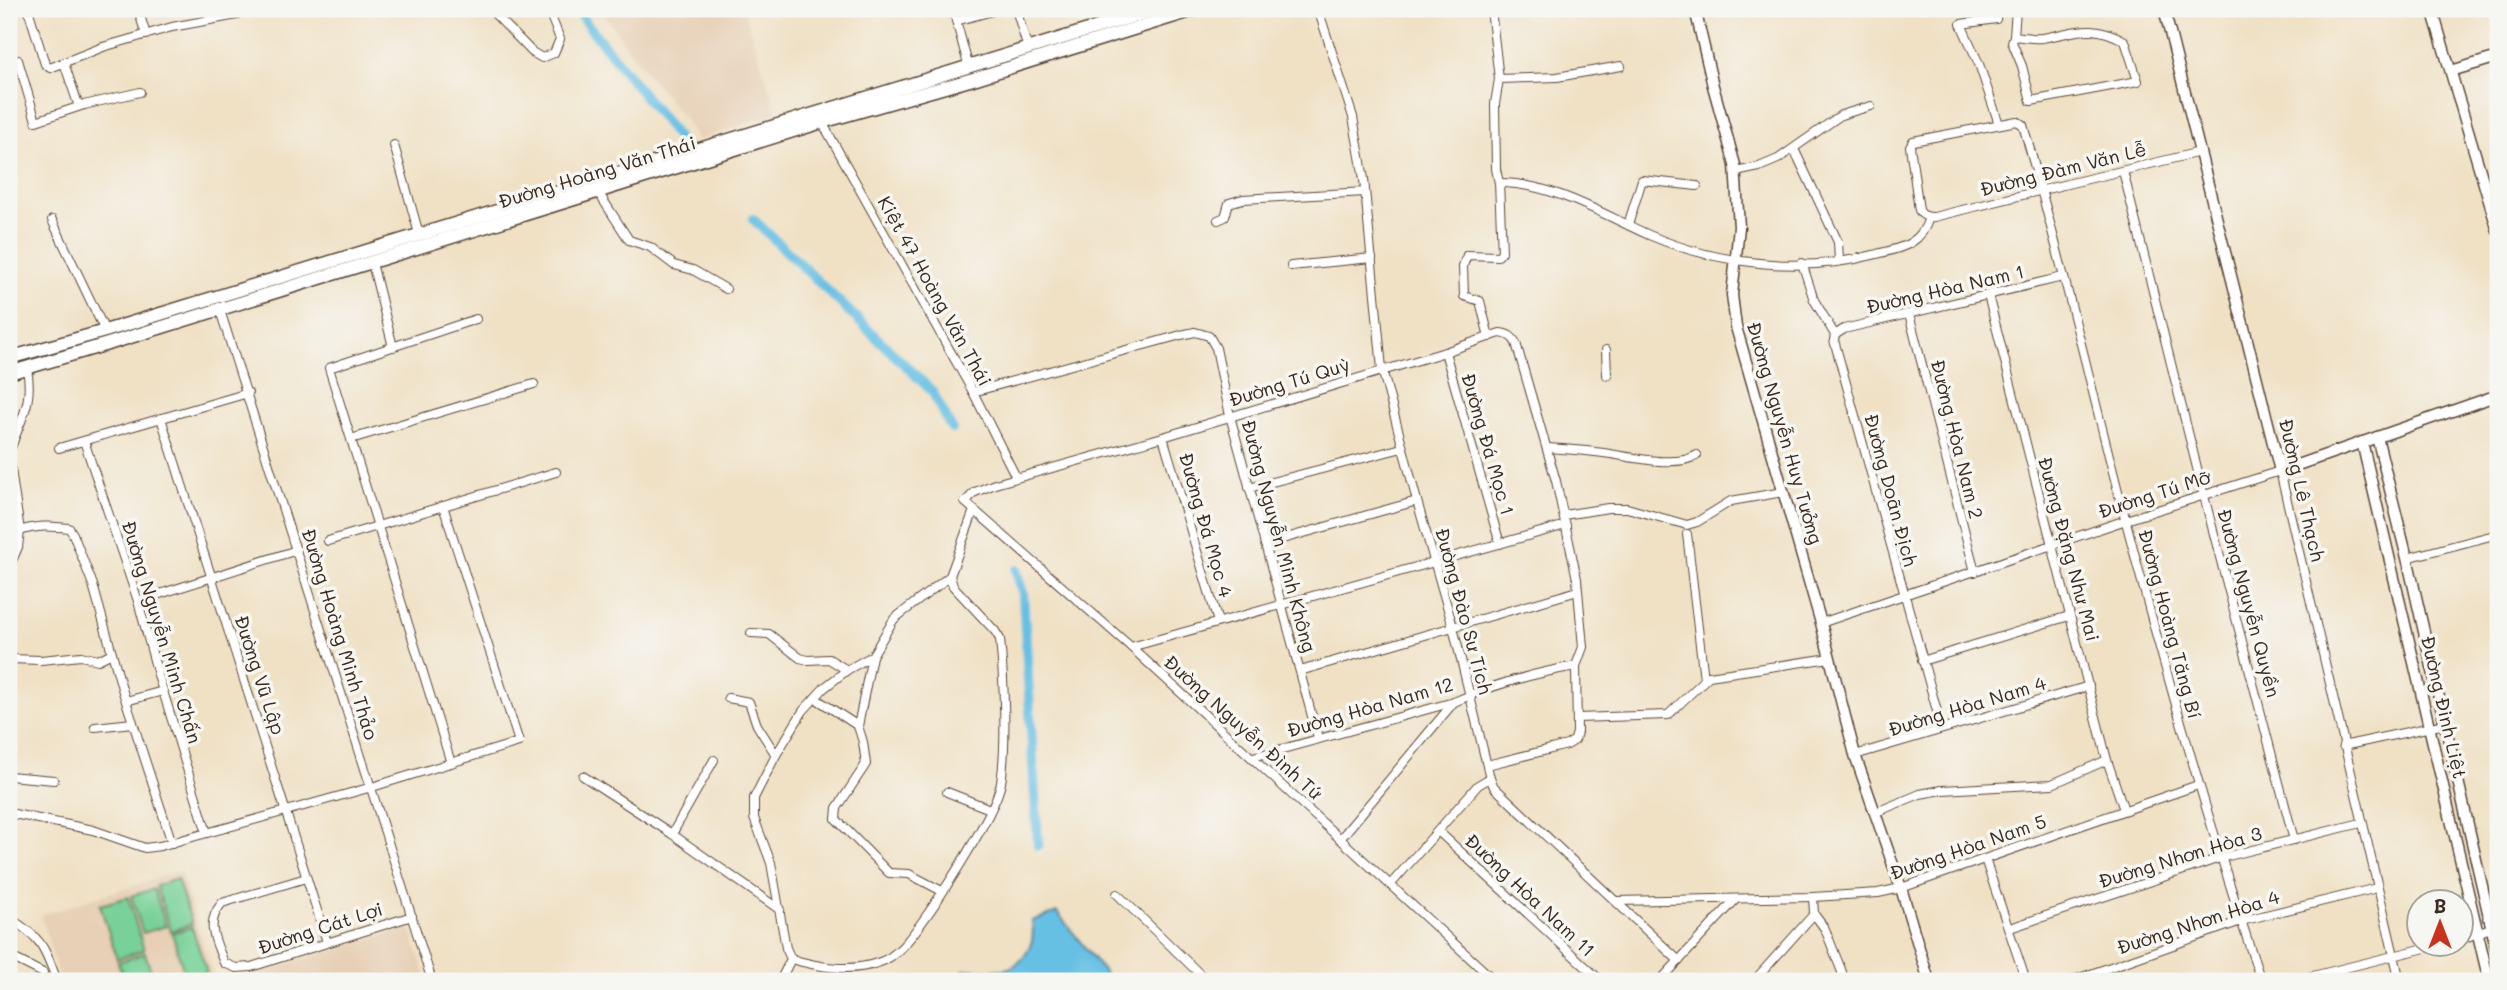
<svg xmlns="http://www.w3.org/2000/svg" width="2507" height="990" viewBox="0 0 2507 990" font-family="Mali,sans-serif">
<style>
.built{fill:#e7d0b5}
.green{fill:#78d198;stroke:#5a7e5b;stroke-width:2}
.water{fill:#66c0e4;stroke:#507581;stroke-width:2}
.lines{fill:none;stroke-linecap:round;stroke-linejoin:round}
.canal{stroke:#66c0e4;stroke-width:10}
.street-casing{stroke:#564537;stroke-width:10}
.secondary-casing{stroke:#564537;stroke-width:13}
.primary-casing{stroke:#564537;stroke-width:15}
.street{stroke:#fff;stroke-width:8}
.secondary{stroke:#fff;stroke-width:10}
.primary{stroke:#fff;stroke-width:12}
.labels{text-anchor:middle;stroke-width:7;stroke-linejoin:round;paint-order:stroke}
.street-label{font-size:19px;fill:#3b2a1e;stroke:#f6f6f2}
</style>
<rect width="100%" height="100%" fill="#f6f6f2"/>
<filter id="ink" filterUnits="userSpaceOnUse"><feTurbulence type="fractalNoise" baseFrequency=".0143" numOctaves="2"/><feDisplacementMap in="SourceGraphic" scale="14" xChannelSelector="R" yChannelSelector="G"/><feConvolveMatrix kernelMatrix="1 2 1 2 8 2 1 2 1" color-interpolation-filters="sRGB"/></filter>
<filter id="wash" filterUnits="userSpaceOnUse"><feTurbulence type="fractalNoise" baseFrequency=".00686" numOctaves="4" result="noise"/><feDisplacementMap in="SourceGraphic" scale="28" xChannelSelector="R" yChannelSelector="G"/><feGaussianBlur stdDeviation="1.57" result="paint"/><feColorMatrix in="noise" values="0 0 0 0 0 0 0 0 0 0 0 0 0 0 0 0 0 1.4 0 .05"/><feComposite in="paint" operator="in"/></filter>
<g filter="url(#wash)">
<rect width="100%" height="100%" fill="#f0e1c5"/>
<!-- built -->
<g class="built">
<path d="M601,9H744L777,113L698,140L684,118L634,57Z"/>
<path d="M180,871L215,981H60L41,915Z"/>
<path d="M410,927L427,981H231Z"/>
</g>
<!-- green -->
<g class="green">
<path d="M177,879L192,924L171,931L156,886Z"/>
<path d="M154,889L166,926L143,933L131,896Z"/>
<path d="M128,897L144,950L117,959L100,905Z"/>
<path d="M192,927L207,972L186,979L172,933Z"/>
<path d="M145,953L154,981H125L118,962Z"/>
</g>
<!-- water -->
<path class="water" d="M1057,912L1104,972L1106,981H957L964,970C985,968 1009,976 1023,958C1033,944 1034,937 1032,921Z"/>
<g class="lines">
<!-- canal -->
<g class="canal">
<path d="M579,9L584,20L677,137"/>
<path d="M753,219L932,391L952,429"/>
<path d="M1016,570L1023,594L1038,845"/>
</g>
</g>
</g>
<g filter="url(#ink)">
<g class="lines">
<defs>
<g id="street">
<path d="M28,9L45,64L50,68L103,47L172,27L237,15"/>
<path d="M138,9L146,35"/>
<path d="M490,9L532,52L542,58L554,53L560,39L548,9"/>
<path d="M953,9L969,68"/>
<path d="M1016,9L1028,49"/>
<path d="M1318,9L1353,117L1364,179L1382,369L1417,501L1453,627L1490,778L1494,787L1679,961"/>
<path d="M1997,9L1996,19L1961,24L1979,64L1999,124"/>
<path d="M956,21L1000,9"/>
<path d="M2014,36L2012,42L2022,66L2031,101L2138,81L2125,41C2091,22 2077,32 2042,38C2034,39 2023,37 2014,36L2016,9"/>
<path d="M18,60L36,121L84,105"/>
<path d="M64,63L78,104L84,105L140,92"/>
<path d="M1499,79L1557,77L1621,66"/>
<path d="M822,122L973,392L1016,477"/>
<path d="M394,145L419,234"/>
<path d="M1794,149L1838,242L1839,261"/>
<path d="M2200,152L2063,185L1934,217C1927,217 1922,216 1919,210L1910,146L1913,141L2017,121L2023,125C2059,249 2088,375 2120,499C2162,661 2208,822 2261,981"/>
<path d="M2123,171L2204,496L2294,840"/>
<path d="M1736,172L1759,167L1778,159L1841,115L1871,106"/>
<path d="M1499,183C1552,183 1602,214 1649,235C1718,265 1804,274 1877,254C1902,248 1922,244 1929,217"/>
<path d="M598,192L629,240L650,247L674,265L693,270L726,289"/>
<path d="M52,220L105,331"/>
<path d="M1218,220L1225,217L1229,203L1243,199L1365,192"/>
<path d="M1628,225L1642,180L1697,186"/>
<path d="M372,263L393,347"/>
<path d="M1802,263L1814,300L1835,335L1834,340L1942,729"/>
<path d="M1291,266L1372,258"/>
<path d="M1988,295L2107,760L2124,810"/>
<path d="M219,307L432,981"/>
<path d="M1909,314L1975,572"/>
<path d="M1835,335L1844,329L2063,277"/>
<path d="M1489,337L1480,301L1464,296L1463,266L1467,255L1498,256L1502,252L1499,183L1496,169L1495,104L1499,79L1491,9"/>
<path d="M1606,350L1607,375"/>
<path d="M1445,352L1500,544"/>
<path d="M973,392L1181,335L1195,332L1209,336L1216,348L1230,416L1318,738"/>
<path d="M161,418L327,942"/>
<path d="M1163,437L1218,622"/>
<path d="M351,439L534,384"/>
<path d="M84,441L138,601L158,675L207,833"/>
<path d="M59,448L248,393"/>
<path d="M1547,448C1563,449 1579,450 1595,452C1622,454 1674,470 1697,455"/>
<path d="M9,454C19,420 34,406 27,369"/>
<path d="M9,456L20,531L18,547L9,568"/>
<path d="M1249,488L1402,448"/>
<path d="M1564,515L1608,508H1627L1687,525L1697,522L1731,501L1783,492"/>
<path d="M20,531C37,525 51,526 69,528L73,534L93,585L123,692L172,843"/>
<path d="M1687,534L1704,679"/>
<path d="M328,541L556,472"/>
<path d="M1265,544L1417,501"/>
<path d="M2407,558L2498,534"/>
<path d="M138,601L297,550"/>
<path d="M1821,623L2126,520L2280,471L2400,981"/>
<path d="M751,633L769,634L800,658L808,660L829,659L847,670"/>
<path d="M1131,647L1566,525"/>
<path d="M9,659L41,660L81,656L98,660L112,653"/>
<path d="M1922,661L2069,616"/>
<path d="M1300,671L1578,591"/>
<path d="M728,698L749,702L757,725L776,755"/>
<path d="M815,698L858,726L863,742L866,764L837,808L836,819L889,873L909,874L942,891"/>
<path d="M126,701L163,691"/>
<path d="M1577,718L1668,715L1709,676L1830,658"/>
<path d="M858,726L872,656"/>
<path d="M95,727L133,723"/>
<path d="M2343,746L2445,724"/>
<path d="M1855,755L2089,686"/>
<path d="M1253,757L1454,702C1492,685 1535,673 1576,666"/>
<path d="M451,763L329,368L476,319"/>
<path d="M1487,765L1567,745L1575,740L1577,732L1576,666L1583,647L1577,579L1556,481L1516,343C1512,336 1508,334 1500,333L1445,352L1163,437L995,484L975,492L965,502L1131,647L1495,981"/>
<path d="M9,776L54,780"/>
<path d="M583,776L672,834L780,910"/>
<path d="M947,792L990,809"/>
<path d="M9,813L93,830L145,848L160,846L372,787L519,742L443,506"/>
<path d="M1874,813L1920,794L1942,790L2052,784L2107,760"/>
<path d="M1438,831L1601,981"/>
<path d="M672,834L714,760"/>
<path d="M1341,838L1454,702"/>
<path d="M1985,859L2026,981"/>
<path d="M306,878L222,903C204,924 216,941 224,963L236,968L251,967L412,916"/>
<path d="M1391,884L1478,785L1490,778"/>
<path d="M1117,894L1207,981"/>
<path d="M1813,897L1814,914L1825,929L1842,972V981"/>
<path d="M1616,901L1813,897L1878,893L1901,888L2198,785"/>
<path d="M9,918C42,938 44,946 57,981"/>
<path d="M2010,928L2220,858L2361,823"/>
<path d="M2462,939L2498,925"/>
<path d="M9,956L43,973"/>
<path d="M791,959C819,967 851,973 880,962C887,960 896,953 902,947C926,922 995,815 1001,783C1007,742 1004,681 1000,639L995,631L953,586L950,576L974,510"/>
<path d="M780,981L791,959L786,948L771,863L754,818V798L776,755L803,711L824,688L847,670L872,656L894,619L950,576"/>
<path d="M1660,981L1736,899"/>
<path d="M1754,981L1814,914"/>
<path d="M2071,981L2241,921L2377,888"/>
<path d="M2293,981L2441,944"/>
</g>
<g id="secondary">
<path d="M1695,9L1713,86L1735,165L1739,227L1732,295L1736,327L1821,623L1855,755L1901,888L1929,981"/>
<path d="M2164,9L2280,471L2498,395"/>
<path d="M2432,9L2498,231"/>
<path d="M2451,71L2498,57"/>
<path d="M2377,437L2409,566L2498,956"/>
<path d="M2362,442L2489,981"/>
</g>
<g id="primary">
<path d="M9,358L105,331L1157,9"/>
<path d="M9,373L111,343L822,122L973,79L1197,9"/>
</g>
</defs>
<!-- street casing -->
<use href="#street" class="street-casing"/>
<!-- secondary casing -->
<use href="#secondary" class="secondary-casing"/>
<!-- primary casing -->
<use href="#primary" class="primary-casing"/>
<!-- street -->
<use href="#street" class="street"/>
<!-- secondary -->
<use href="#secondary" class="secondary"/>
<!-- primary -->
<use href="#primary" class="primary"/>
</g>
</g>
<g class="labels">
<!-- street labels -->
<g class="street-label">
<text transform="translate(2063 169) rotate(-14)" y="7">Đường Đàm Văn Lễ</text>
<text transform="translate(597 172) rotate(-17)" y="7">Đường Hoàng Văn Thái</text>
<text transform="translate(1945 289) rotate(-13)" y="7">Đường Hòa Nam 1</text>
<text transform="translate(935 291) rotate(61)" y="7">Kiệt 47 Hoàng Văn Thái</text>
<text transform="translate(1289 382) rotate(-17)" y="7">Đường Tú Quỳ</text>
<text transform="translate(1785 433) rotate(74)" y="7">Đường Nguyễn Huy Tưởng</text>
<text transform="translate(1957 439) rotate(76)" y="7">Đường Hòa Nam 2</text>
<text transform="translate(1488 444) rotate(74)" y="7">Đường Đá Mọc 1</text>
<text transform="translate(1891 490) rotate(75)" y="7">Đường Doãn Địch</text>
<text transform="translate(2302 490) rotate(77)" y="7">Đường Lê Thạch</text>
<text transform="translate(2154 494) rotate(-18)" y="7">Đường Tú Mỡ</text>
<text transform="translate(1206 525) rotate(74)" y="7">Đường Đá Mọc 4</text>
<text transform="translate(1279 536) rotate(75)" y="7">Đường Nguyễn Minh Không</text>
<text transform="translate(2069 549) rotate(75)" y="7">Đường Đặng Như Mai</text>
<text transform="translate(2249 603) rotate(75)" y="7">Đường Nguyễn Quyền</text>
<text transform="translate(1464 611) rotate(75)" y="7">Đường Đào Sư Tích</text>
<text transform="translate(2170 624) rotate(75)" y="7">Đường Hoàng Tăng Bí</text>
<text transform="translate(162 632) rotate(73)" y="7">Đường Nguyễn Minh Chấn</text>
<text transform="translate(340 634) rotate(73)" y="7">Đường Hoàng Minh Thảo</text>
<text transform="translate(260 675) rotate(72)" y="7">Đường Vũ Lập</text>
<text transform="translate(1967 706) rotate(-17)" y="7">Đường Hòa Nam 4</text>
<text transform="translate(1370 707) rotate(-16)" y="7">Đường Hòa Nam 12</text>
<text transform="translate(2444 707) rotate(77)" y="7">Đường Đinh Liệt</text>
<text transform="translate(1243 727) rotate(42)" y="7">Đường Nguyễn Đình Tứ</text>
<text transform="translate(1968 847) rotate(-19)" y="7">Đường Hòa Nam 5</text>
<text transform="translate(2180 857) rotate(-17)" y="7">Đường Nhơn Hòa 3</text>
<text transform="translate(1530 895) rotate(43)" y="7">Đường Hòa Nam 11</text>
<text transform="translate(2198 922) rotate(-18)" y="7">Đường Nhơn Hòa 4</text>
<text transform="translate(320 928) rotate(-18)" y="7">Đường Cát Lợi</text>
</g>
</g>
<!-- margin -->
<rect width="2507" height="990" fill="none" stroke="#f6f6f2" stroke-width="35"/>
<!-- north arrow -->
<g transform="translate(2440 923)"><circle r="33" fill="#f6f6f2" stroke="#aba49d" stroke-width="2"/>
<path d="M0-5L12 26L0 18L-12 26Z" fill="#c8321e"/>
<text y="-10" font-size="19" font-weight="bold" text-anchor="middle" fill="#3b2a1e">B</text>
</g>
</svg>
